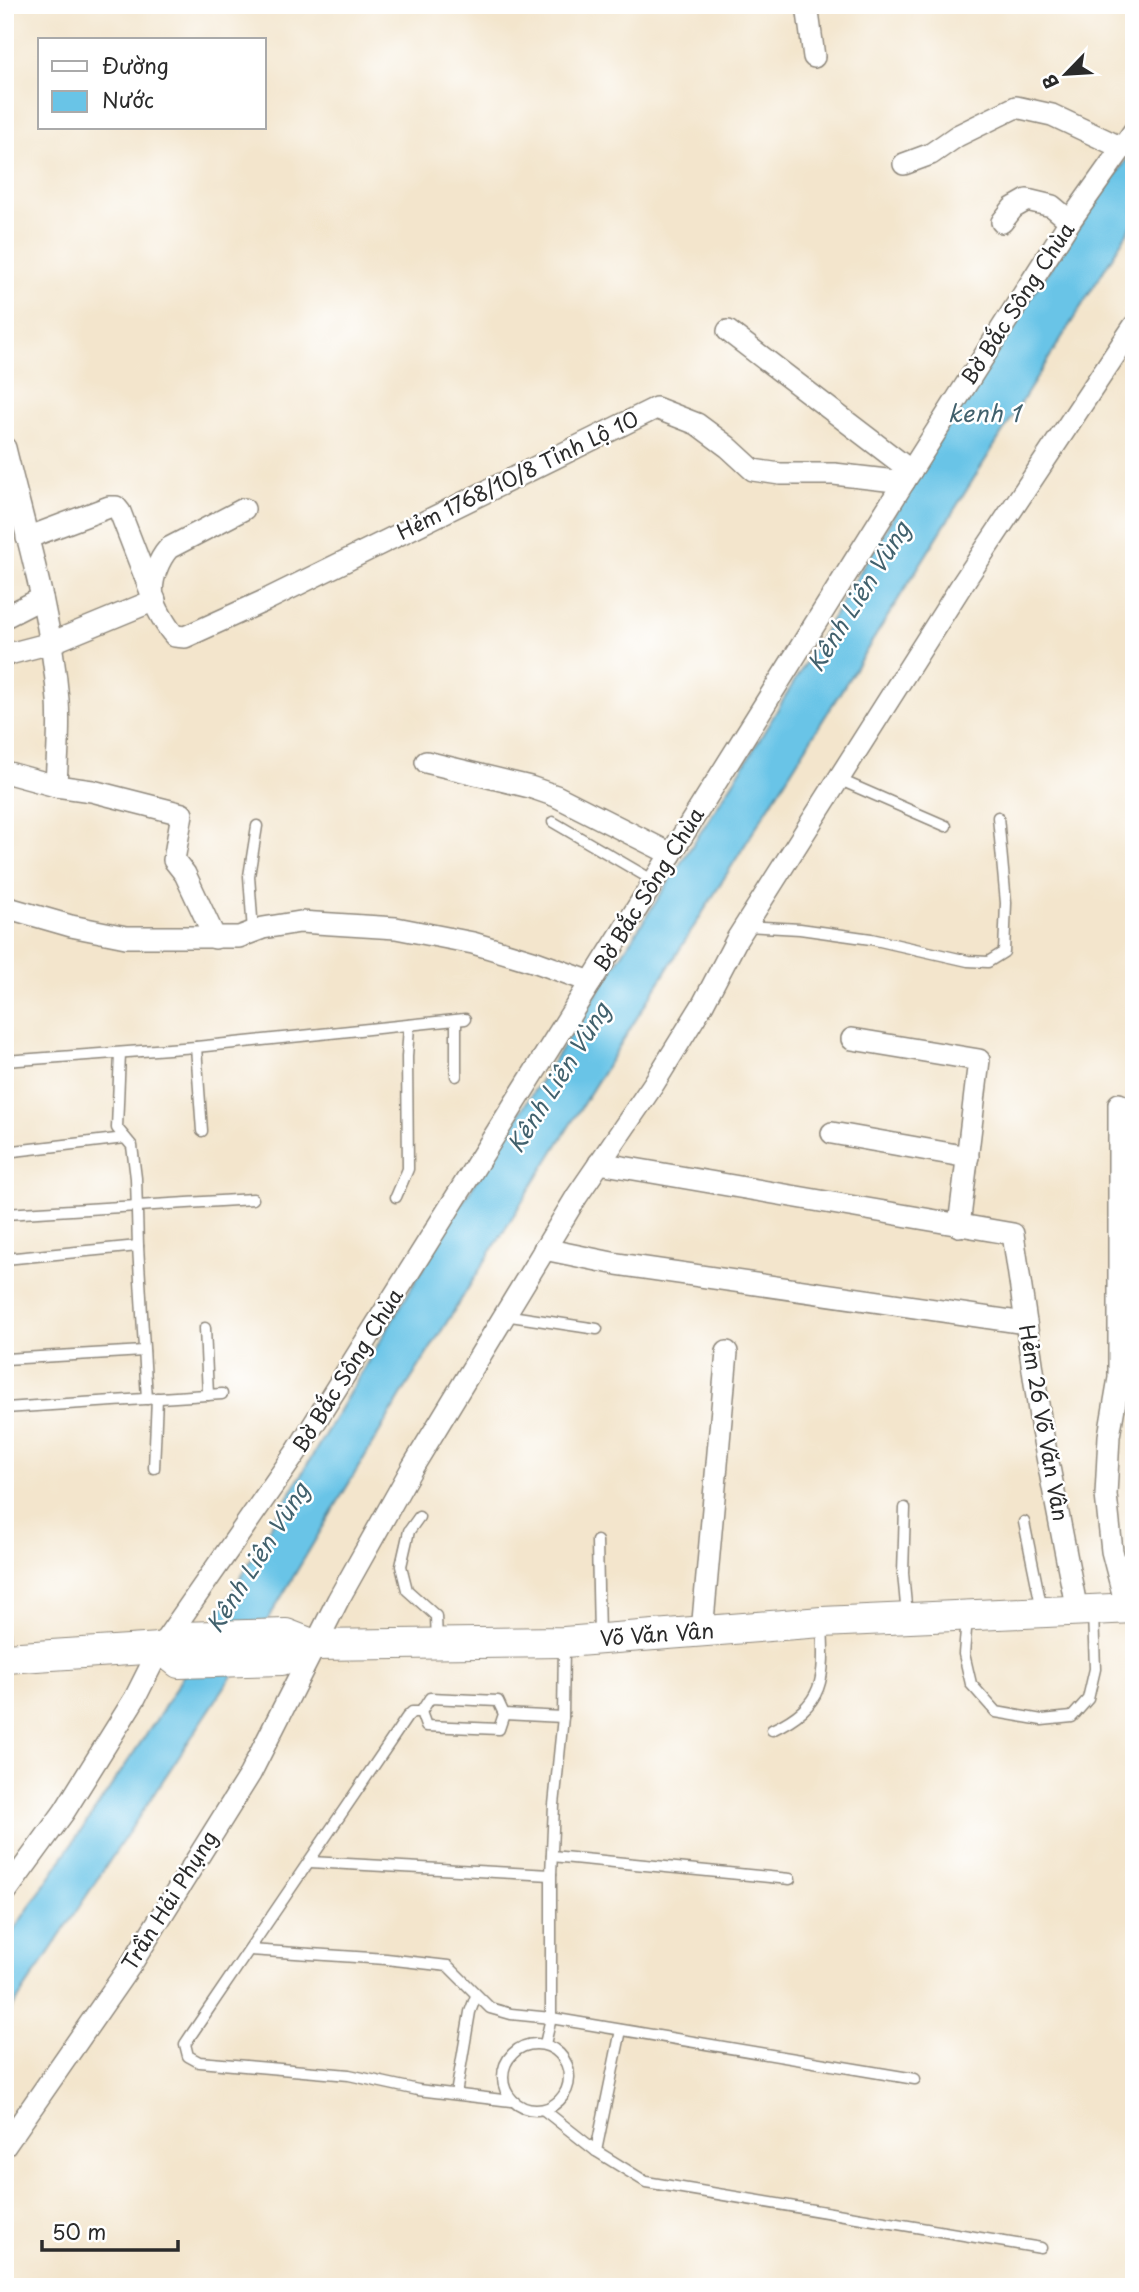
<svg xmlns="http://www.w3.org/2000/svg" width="1139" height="2292" viewBox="0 0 1139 2292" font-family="'Playpen Sans',sans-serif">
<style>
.water{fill:#69c4e7;stroke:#4a7889;stroke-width:2}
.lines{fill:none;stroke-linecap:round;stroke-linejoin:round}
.lane-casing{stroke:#8f887c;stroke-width:13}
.street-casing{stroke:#8f887c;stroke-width:24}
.secondary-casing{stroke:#8f887c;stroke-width:32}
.lane{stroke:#fff;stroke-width:10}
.street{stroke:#fff;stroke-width:21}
.secondary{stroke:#fff;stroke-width:30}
.labels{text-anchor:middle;stroke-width:5;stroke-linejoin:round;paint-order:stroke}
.street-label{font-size:21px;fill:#2b2b2b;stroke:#fff}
.water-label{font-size:23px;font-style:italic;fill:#41616d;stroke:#fff}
</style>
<rect width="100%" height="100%" fill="#fff"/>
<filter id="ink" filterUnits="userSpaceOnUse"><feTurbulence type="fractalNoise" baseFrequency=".0143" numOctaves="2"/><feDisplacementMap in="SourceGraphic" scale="14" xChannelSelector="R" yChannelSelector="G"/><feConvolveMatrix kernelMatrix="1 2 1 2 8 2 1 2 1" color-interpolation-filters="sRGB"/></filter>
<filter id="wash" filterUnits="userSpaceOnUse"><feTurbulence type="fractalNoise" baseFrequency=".00686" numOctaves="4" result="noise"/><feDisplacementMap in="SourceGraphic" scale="28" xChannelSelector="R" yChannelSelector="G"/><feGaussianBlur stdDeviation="1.57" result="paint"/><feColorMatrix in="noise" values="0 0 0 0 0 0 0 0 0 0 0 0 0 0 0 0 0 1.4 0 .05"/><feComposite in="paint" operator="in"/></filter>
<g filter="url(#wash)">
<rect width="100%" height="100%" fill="#f3e5cc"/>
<!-- water -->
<path class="water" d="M1134,149V222L402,1394L257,1638L5,2019V1943L162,1711L456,1212L749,757L963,400L1062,251Z"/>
</g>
<g filter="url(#ink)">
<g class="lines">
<defs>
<g id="lane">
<path d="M838,779L946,826"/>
<path d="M553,822L654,881"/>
<path d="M746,926L800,929L871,939L968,961L988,962L1004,952L1006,903L998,817"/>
<path d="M253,932L249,876L257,826"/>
<path d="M196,1047L202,1131"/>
<path d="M120,1053L117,1128L132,1146L136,1178L138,1246L147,1399"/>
<path d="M5,1061L196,1047L465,1019"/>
<path d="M456,1076V1020"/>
<path d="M5,1152L125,1138"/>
<path d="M396,1197L408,1169L407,1057L409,1025"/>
<path d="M5,1214L253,1199"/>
<path d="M5,1259L138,1246"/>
<path d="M504,1315L597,1329"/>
<path d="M205,1328L208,1395"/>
<path d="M5,1359L144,1351"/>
<path d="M5,1408L222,1394"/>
<path d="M154,1468L157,1398"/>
<path d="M905,1508L903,1573L907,1616"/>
<path d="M419,1517L409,1531L401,1566L407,1590L436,1616L437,1642"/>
<path d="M1024,1522L1042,1610"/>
<path d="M597,1541L599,1636"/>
<path d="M967,1618L964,1654L971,1684L996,1712L1042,1720L1072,1717L1088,1699L1095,1669L1093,1613"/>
<path d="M5,1623L7,1655"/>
<path d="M430,1698L498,1701L504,1714L499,1729L426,1726L421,1712Z"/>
<path d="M421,1712H412L407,1717L193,2032L185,2044L188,2056L199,2062L349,2075L418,2090L511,2101"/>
<path d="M504,1714L563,1717"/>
<path d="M772,1730C825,1705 825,1679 822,1625"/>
<path d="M552,1856L790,1879"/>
<path d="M310,1862L551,1875"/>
<path d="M250,1950L386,1959L448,1966L490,2008L511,2014L551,2018L915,2079"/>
<circle cx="536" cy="2077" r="33"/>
<path d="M545,2044L551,2018V1875L554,1805L563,1717L564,1644"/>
<path d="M456,2094L470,2012L476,1996"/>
<path d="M544,2110L596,2151L646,2182L1041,2248"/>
<path d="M596,2151L621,2030"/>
</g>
<g id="street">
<path d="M807,5L814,57"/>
<path d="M904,164L931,154L957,136L1016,107L1052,115L1122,148"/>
<path d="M1002,222L1013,208L1027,200L1052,206L1070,221"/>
<path d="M728,331L911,471"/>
<path d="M5,448C25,531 51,614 58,700C60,729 57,758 56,786"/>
<path d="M244,509L169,548C159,559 150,580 153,596C154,606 168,629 175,636L185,637L264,601L656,408L697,424L728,447L753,470L780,474H834L904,482"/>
<path d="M27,538L109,507H116L120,512L151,592"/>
<path d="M5,617L42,598"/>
<path d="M5,655L51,643L155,600"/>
<path d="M426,762L530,787L556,796L671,854"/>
<path d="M5,772L56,786L92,791L182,814L174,860L185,874L215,938"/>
<path d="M5,907L71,926L126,937H239L263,928L300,922L396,928L473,943L536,962L591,982"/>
<path d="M852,1039L979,1060L959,1226"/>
<path d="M1119,1104V1378L1109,1436L1106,1495L1112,1551L1127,1609"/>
<path d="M832,1133L968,1157"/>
<path d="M599,1163L1013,1234L1042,1431L1077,1611"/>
<path d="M544,1249L617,1264L1026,1323"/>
<path d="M702,1632L727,1352"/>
<path d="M5,1893L64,1812L135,1698L160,1648L297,1451L904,482L1070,221L1134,131"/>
<path d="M5,2146L132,1963L250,1774L338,1600L412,1468L577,1196L653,1085L703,1004L737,939L961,586L1134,326"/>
</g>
<g id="secondary">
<path d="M160,1648L179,1663L282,1660L314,1645"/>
<path d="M5,1658L160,1648L181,1637L286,1634L314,1645L564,1642L822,1622L1134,1608"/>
</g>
</defs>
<!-- lane casing -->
<use href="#lane" class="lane-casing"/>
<!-- street casing -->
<use href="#street" class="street-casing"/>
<!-- secondary casing -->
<use href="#secondary" class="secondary-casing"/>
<!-- lane -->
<use href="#lane" class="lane"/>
<!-- street -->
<use href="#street" class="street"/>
<!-- secondary -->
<use href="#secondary" class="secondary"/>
</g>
</g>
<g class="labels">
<!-- street labels -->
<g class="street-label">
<text transform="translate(1018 304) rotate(-57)" y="7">Bờ Bắc Sông Chùa</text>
<text transform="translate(518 476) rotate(-26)" y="7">Hẻm 1768/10/8 Tỉnh Lộ 10</text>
<text transform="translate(649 890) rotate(-58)" y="7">Bờ Bắc Sông Chùa</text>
<text transform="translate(348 1371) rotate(-58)" y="7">Bờ Bắc Sông Chùa</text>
<text transform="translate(1043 1423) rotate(80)" y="7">Hẻm 26 Võ Văn Vân</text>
<text transform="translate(657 1635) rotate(-4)" y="7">Võ Văn Vân</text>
<text transform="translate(170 1901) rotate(-58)" y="7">Trần Hải Phụng</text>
</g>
<!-- water labels -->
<g class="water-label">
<text x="984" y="422">kenh 1</text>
<text transform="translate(859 597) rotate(-58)" y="8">Kênh Liên Vùng</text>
<text transform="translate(559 1078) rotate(-58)" y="8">Kênh Liên Vùng</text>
<text transform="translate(258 1558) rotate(-58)" y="8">Kênh Liên Vùng</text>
</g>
</g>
<!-- margin -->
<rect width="1139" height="2292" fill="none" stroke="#fff" stroke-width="28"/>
<!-- legend -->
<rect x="38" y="38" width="228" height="91" fill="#ffffff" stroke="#aaaaaa" stroke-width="2"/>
<rect x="52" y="61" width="35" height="10" fill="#ffffff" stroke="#aaaaaa" stroke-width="2"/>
<text x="102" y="74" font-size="21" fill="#2b2b2b">Đường</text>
<rect x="52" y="91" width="35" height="21" fill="#69c4e7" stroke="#aaaaaa" stroke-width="2"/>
<text x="102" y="108" font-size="21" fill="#2b2b2b">Nước</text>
<!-- north arrow -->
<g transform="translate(1066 74) rotate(245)" stroke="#ffffff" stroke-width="5" paint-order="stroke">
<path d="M0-5L12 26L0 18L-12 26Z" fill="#2b2b2b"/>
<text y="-10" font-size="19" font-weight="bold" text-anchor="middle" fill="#2b2b2b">B</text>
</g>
<!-- scale -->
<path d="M42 2240v10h136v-10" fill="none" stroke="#2b2b2b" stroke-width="3.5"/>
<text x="52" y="2240" font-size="21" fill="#2b2b2b" stroke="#ffffff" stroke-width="5" paint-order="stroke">50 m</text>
</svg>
